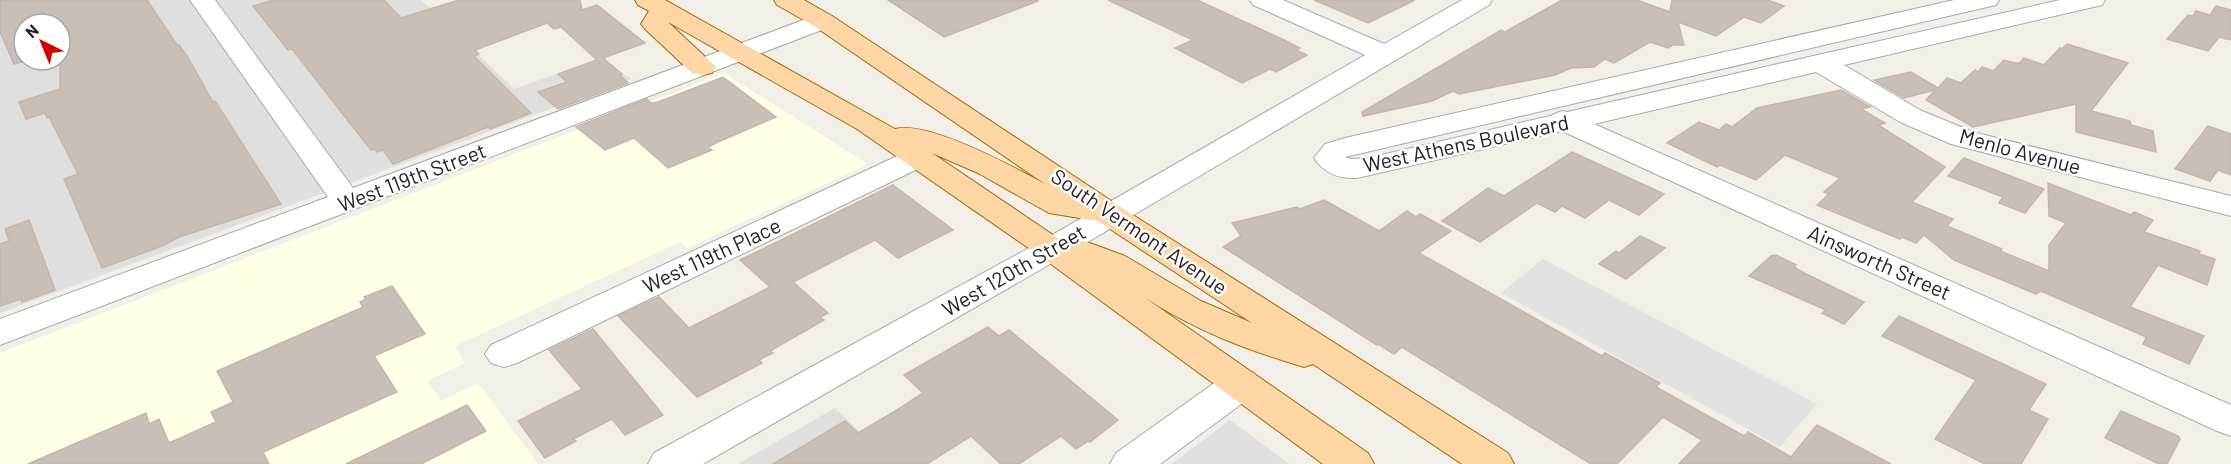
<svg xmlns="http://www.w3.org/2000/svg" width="2231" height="464" viewBox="0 0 2231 464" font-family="Barlow,sans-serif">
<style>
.residential{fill:#e0dfdf;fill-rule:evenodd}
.education{fill:#ffffe5}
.parking{fill:#e2e2e2}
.building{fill:#c7bfb8;stroke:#c4b6ab;stroke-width:1.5}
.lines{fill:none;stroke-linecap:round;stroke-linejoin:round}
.minor-casing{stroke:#a9a9a9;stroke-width:2}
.major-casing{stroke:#a06b00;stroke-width:2}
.minor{fill:#fff;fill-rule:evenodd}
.major{fill:#fcd6a4;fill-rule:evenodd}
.labels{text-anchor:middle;stroke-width:5;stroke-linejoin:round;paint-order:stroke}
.street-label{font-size:21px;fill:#222;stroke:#fff}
</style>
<rect width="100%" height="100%" fill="#f2efe9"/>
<!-- residential -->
<g class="residential">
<path d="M0,0H421L514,89L601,58L631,79L0,313ZM24,24H60V60H24Z"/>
<path d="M835,408L894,464H738Z"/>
<path d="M1230,420L1289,464H1171Z"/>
</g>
<!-- education -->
<path class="education" d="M724,73L868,164L687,248L680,242L455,346L465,363L427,381L441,401L478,383L538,464H0V353Z"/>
<!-- parking -->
<path class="parking" d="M1543,259L1817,404L1780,447L1501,293Z"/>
<!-- building -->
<g class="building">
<path d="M0,0H147L177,45H179L187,56L213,102L215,101L281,204L179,237L162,246L102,268L64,179L78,174L49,117L47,118L45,113L26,119L19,102L60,89V24H24V60H28L14,64L0,32Z"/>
<path d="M274,0H384L401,18L459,0H580L582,10L597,5L645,43L603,58L622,74L620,75L628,83L558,109L538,92L567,82L558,74L597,60L561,27L554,29L547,23L475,50L479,54L474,56L531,113L490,129L488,127L393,164L383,150L377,152L374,149L371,150L292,49L288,50L253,6Z"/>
<path d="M888,0H1038V1L944,37Z"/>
<path d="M1108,0H1197L1280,38L1300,48L1296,50L1307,55L1276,72L1270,69L1242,83L1175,48L1193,40Z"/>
<path d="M1314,0H1415L1368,23Z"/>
<path d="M1562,0H1637L1670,12L1672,0H1767L1784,6L1761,23L1744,17L1716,36L1678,22L1684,45H1673L1668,48L1650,42L1614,63L1605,59L1594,67L1571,68L1555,75L1459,94L1453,91L1432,101L1363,116L1362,112L1501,30L1505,32Z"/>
<path d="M2216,6L2231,10V40L2219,37L2208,51L2167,39L2188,15L2193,16L2196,11L2210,15Z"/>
<path d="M2067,44L2128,63L2091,111L2130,121L2131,125L2153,131L2156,152L2076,132V104L1973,127L1926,100L1935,90L1904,98L1874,80L1911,72L1938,88L1947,78L1961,83L1975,70L1978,72L1982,67L1993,71L2004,60L2015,63H2020L2024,58L2044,65L2060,48L2062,49Z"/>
<path d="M723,77L776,117L718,142L708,147L712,150L668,168L634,138L605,150L576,127L647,99L651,103L658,102Z"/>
<path d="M1841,90L1870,107L1861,109L1885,123L1878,125L1945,167L1912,202L1953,219L1947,226L2002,249L2000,251L2049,271V245L2066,223L2049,216L2048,183L2131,215L2134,212L2153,220L2144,232L2200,251L2199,254L2215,259L2207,285L2158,265L2130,307L2204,336L2189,364L2143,344L2146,338L2144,336L2041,291L2036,294L1954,260L1924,235L1916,243L1902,237L1900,239L1817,205L1829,194L1824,192L1840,178L1785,155L1756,180L1720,165L1717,167L1667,143L1699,122L1719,130L1726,124L1732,127L1757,108Z"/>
<path d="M2208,126L2231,134V175L2218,170L2210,181L2175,169Z"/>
<path d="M1572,152L1664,194L1639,215L1609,200L1585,218L1562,206L1555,212L1537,203L1480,242L1442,221L1488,188L1504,196Z"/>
<path d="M1964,158L2044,189L2025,213L1999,203L2003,197L1948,176Z"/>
<path d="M893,185L953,230L898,258L875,240L793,282L828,313L820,317L824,320L770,351L773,353L759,360L762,363L697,397L618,316L659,297L689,328L770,287L740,260Z"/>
<path d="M1324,200L1379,231L1407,211L1416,217L1420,214L1451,231L1419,253L1602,356L1605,353L1660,383L1656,387L1744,436L1748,432L1791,457L1817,425L1891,464H1679L1702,440L1663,417L1617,464H1591L1402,347L1394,354L1378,344L1377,345L1223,247L1241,236L1232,223L1297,207L1300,209Z"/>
<path d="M29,220L55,290L22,302L21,299L0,306V244L9,241L5,229Z"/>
<path d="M1640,236L1665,248L1626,279L1599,264L1616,251L1619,253Z"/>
<path d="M1776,255L1796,265L1794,267L1804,273L1864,302L1844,324L1822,313L1826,310L1749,276L1771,256Z"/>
<path d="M392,286L425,334L374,356L397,392L263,452L269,464H28L146,413L149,424L159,419L169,443L216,422L211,412L233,402L217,371L361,308L363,307L360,302L366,299L364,297Z"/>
<path d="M1899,316L2046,384L2029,410L2048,419L2021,464H1985L1935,439L1976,380L1882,336Z"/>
<path d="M988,327L999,336L1009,330L1118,420L1090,442L1088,441L1076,449L1061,436L1019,464H1001L971,436L927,464H773L845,421L858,433L897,410L923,393L904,375Z"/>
<path d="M593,329L663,415L625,435L612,419L573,439L576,441L545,458L518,421L582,389L549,350Z"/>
<path d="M467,405L486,431L421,464H346Z"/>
<path d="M2121,411L2178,436L2180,439L2167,464H2159L2105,438Z"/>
</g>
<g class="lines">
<defs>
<g id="minor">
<path d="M190,0H215L353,188L814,16L823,13L832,16L836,21L832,26L0,345V319L328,197Z"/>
<path d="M1250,0H1283L1384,44L1462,0H1492L1489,5L1064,256L703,464H648L654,453L1040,242L1365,55L1253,5Z"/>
<path d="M1954,0H1999L1996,5L1987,7L1345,157L1351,159L1368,158L1550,116L1562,111L1567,112L2060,0H2105L2102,5L1844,65L1920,110L1973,132L2231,196V216L1951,144L1900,122L1816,72L1594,124L2231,405V436L2217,431L1562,131L1357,178C1338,179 1324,173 1314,158L1325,144L1345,138Z"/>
<path d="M919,148L930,151L934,157L930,163L517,363L504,367L491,363L485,354L491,345L908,151Z"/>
<path d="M1241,370L1255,374L1260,384L1255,394L1160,464H1110L1116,453L1227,374Z"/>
</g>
<path id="major" d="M635,0H665L895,129C928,120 1014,167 1045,184L814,26L777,5L774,0H804L832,16L1122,208L1508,453L1514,464H1462L1313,364L1304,367C1247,350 1194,330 1144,297L1368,453L1374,464H1323L1040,256L857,129L668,22L716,67L712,73L702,75L692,73L645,29L641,24L649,11L638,5ZM932,153L978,173L1049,213L1098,221L1252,323L1201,301L1125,256L1087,242L1059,239Z"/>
</defs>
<!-- minor casing -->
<use href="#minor" class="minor-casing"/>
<!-- major casing -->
<use href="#major" class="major-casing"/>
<!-- minor -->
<use href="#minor" class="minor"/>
<!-- major -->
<use href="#major" class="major"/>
</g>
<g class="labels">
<!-- street labels -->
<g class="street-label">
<text transform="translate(1466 144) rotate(-12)" y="7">West Athens Boulevard</text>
<text transform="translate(2020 152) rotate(15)" y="7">Menlo Avenue</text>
<text transform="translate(412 178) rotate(-21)" y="7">West 119th Street</text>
<text transform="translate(1139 232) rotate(34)" y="7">South Vermont Avenue</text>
<text transform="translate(712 256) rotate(-25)" y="7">West 119th Place</text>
<text transform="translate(1879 263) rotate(24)" y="7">Ainsworth Street</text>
<text transform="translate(1014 271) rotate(-30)" y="7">West 120th Street</text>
</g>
</g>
<!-- north arrow -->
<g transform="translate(42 42) rotate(317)"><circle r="28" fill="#ffffff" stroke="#a7a7a7" stroke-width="1.5"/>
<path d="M0-4.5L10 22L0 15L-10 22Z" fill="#d40000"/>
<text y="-9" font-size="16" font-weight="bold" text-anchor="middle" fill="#222222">N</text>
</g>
</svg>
